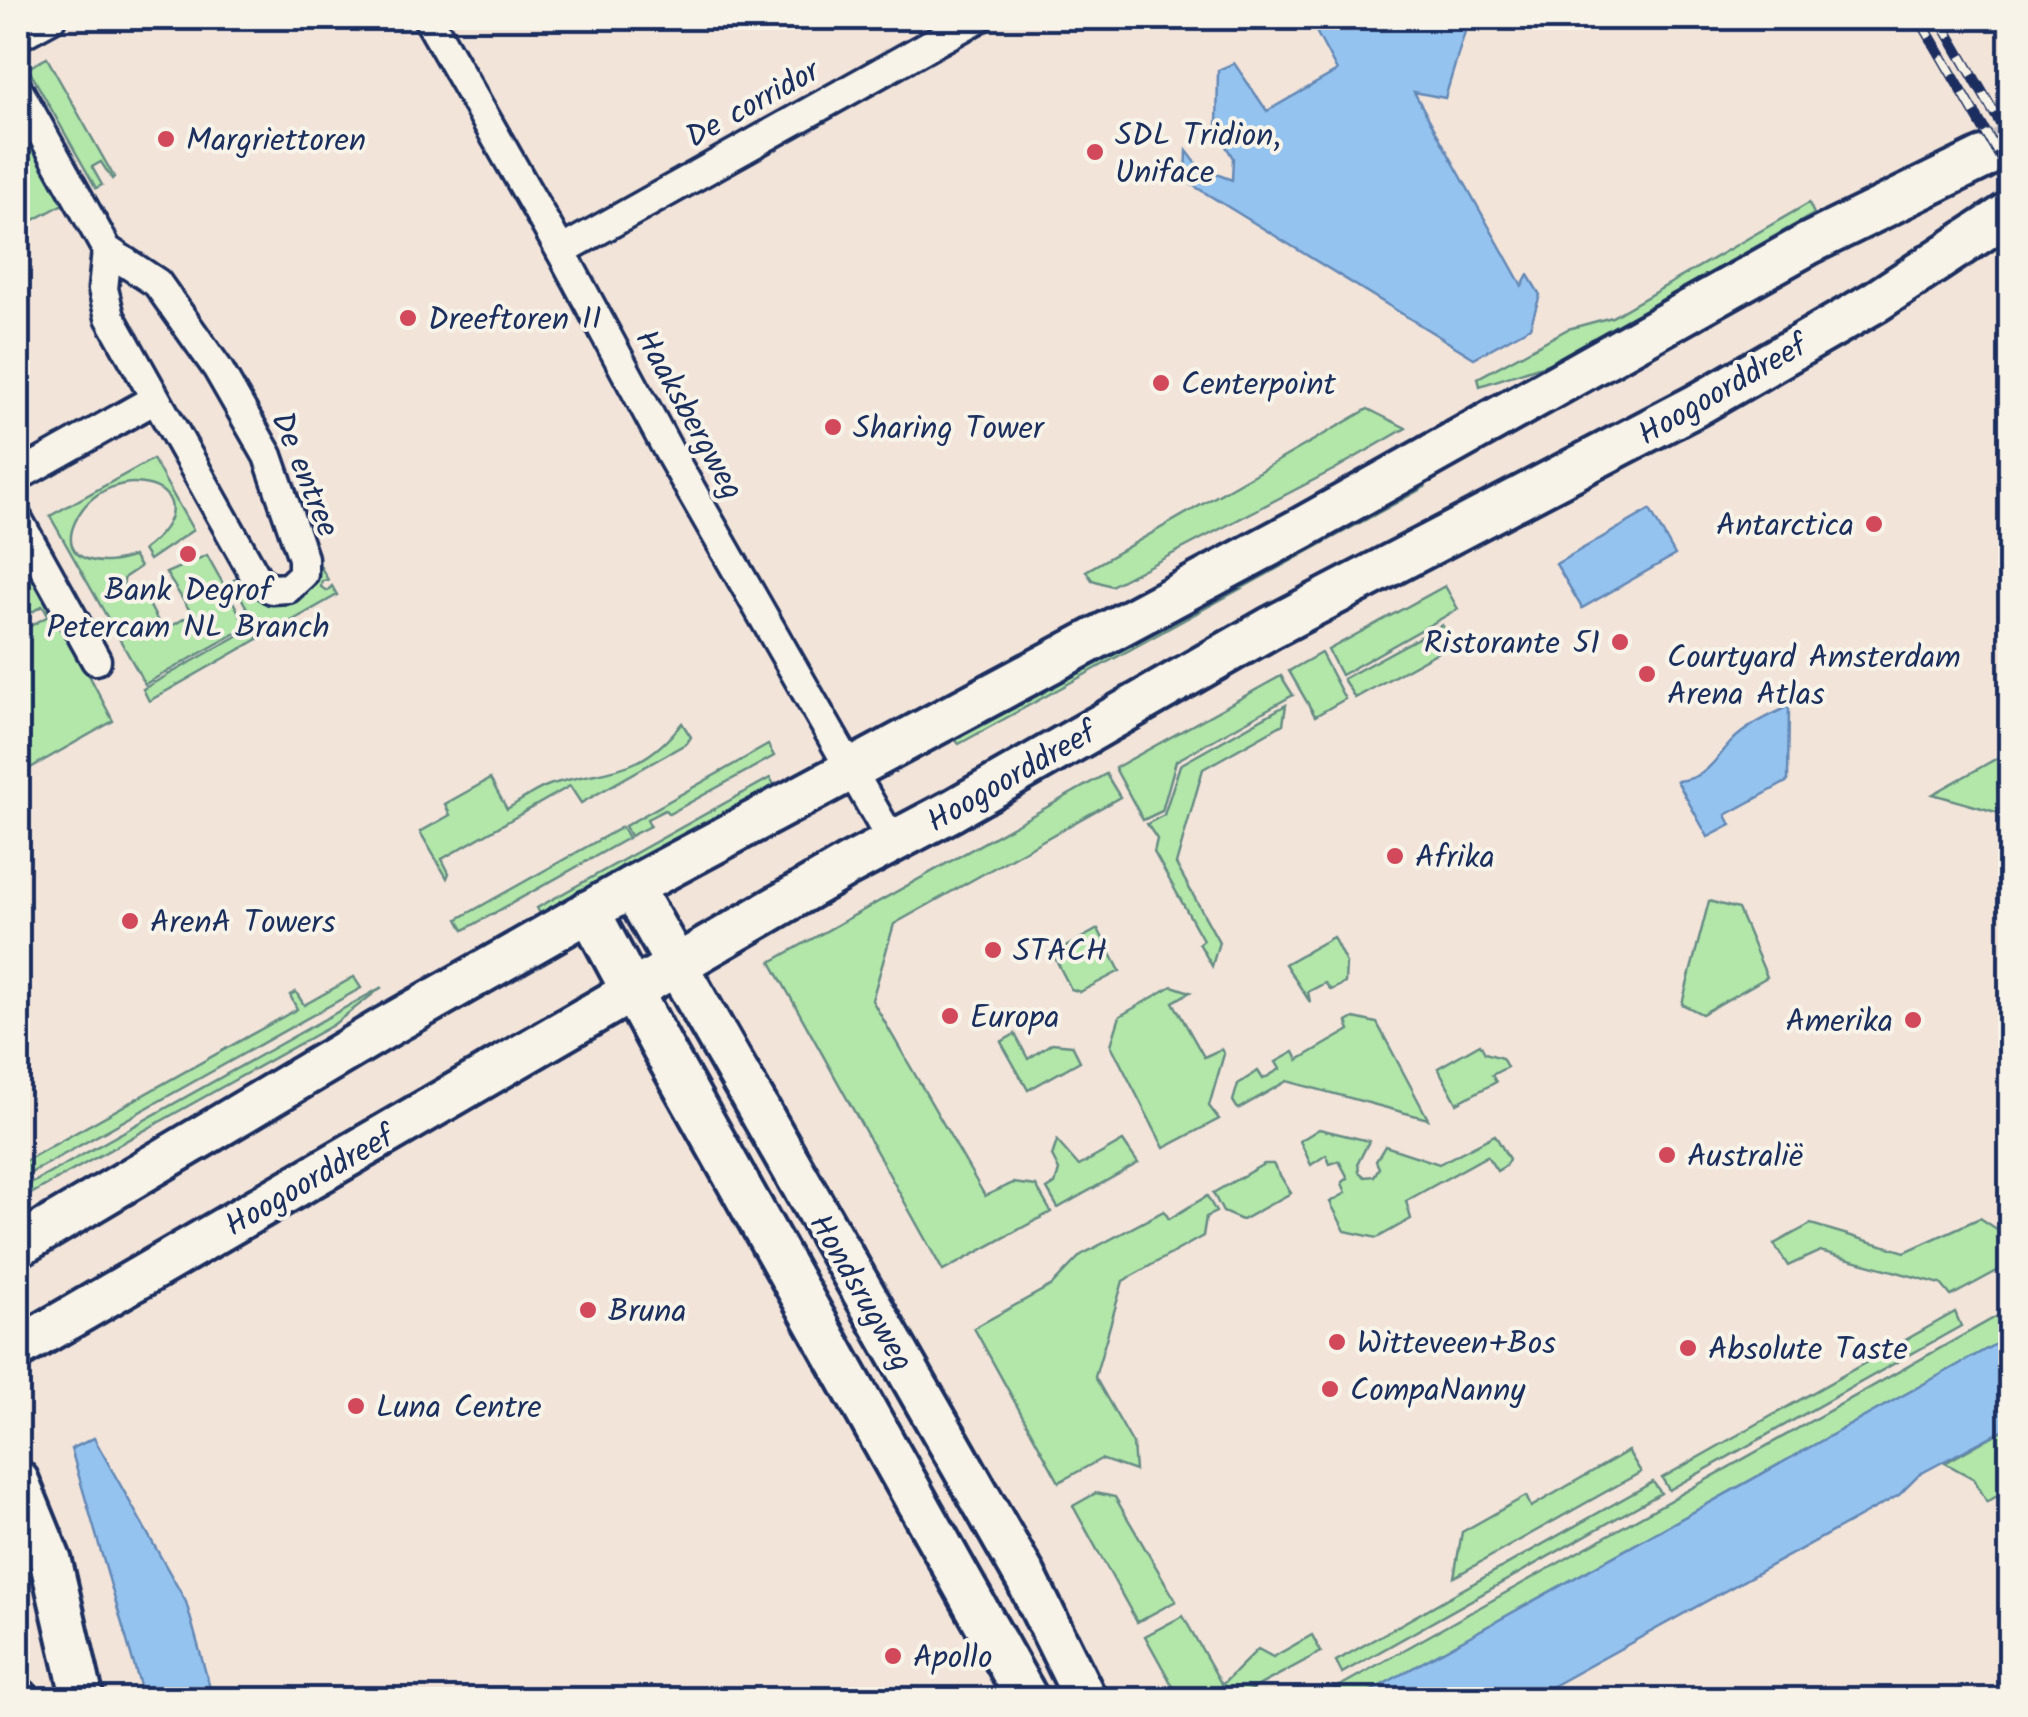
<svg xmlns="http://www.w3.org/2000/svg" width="2028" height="1717" viewBox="0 0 2028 1717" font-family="Kalam,sans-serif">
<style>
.green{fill:#b2e7a9;stroke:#668b84;stroke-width:2.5}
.water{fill:#95c3ef;stroke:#6488b5;stroke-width:2.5}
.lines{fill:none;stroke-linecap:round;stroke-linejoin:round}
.secondary-tunnel{stroke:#c8c0c0;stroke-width:40;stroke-dasharray:40 20;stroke-linecap:butt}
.street-casing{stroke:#1b2f5e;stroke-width:35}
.secondary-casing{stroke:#1b2f5e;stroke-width:48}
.street{stroke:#f7f3e8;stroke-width:28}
.secondary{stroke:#f7f3e8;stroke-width:40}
.rail-casing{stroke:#1b2f5e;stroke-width:11}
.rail{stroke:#f7f3e8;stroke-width:8;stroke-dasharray:22;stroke-linecap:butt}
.poi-dot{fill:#d1495b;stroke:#f7f3e8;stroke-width:4}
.labels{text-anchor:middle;stroke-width:8;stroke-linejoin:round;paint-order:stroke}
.street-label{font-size:32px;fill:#1b2f5e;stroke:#f7f3e8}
.poi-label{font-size:32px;fill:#1b2f5e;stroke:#f7f3e8;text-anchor:start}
</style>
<rect width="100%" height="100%" fill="#f3e4d9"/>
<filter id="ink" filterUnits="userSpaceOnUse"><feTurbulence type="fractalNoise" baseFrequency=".01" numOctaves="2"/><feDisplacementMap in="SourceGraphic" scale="20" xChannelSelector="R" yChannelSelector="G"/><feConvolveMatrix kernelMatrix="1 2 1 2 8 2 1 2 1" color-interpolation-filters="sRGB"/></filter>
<g filter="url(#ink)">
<!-- green -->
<g class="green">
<path d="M47,58L114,177L112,179L101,162L92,167L102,185L96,188L28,68Z"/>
<path d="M18,115L67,202L32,221L18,196V159L24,152L18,148Z"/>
<path d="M1809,203L1814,214L1548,364L1480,386L1478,378L1568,329L1612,317Z"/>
<path d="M1368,409L1406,428L1335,469L1111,586L1092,580L1086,571Z"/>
<path d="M153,459L193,530L149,560L143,550C226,486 106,452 75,522C56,564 107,568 133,556L140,567L125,577L123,585L128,589L139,585L163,631L192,614L166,573L207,555L247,627L145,684L50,516Z"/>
<path d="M1422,485L1425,487L959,744L954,738L1400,491Z"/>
<path d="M306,540L328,580L322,581L321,587L327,591L332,586L337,595L263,637L232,581L247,573L275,597Z"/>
<path d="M18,543L53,606L45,610L42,606L19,620L25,629L48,616L46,612L54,608L113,721L18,775V576L21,570L18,566Z"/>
<path d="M1445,586L1458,609L1341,675L1328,650Z"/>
<path d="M1442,625L1454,643L1355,698L1343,679Z"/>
<path d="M252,628L258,639L149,701L143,689Z"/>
<path d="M1321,653L1345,699L1315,716L1289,671Z"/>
<path d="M1281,676L1293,695L1176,761L1162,811L1143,820L1115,768Z"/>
<path d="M1286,705L1283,724L1203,769L1176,864L1219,942L1212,966L1199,943L1203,940L1154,852L1157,839L1147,824L1164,815L1180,765Z"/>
<path d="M682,723L691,737L687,743L581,803L570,786L442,859L449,873L447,878L420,832L450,815L445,804L490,779L507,809C522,800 539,787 556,783C614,767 641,775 682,723Z"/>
<path d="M768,745L774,756L669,814L665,810L647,819L650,826L630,836L625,826Z"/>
<path d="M2010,751V816L1933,794Z"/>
<path d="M1106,774L1120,797L894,924L872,1000L985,1196L1013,1183L1036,1186L1051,1212L943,1271L771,962Z"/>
<path d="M770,778L778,791L545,922L537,908Z"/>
<path d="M622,827L628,838L464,930L458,919Z"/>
<path d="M1709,901L1738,909L1767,977L1702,1014L1682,1004Z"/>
<path d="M1098,929L1120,971L1080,992L1071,989L1053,954Z"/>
<path d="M1333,937L1346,963L1345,983L1331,990L1325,983L1308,992L1310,1002L1285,964Z"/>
<path d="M354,977L361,988L18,1180V1165L297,1009L290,995L296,992L304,1005Z"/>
<path d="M1172,986L1190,992L1173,1002L1204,1057L1221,1049L1224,1054L1209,1106L1219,1119L1164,1148L1111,1045L1120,1016Z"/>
<path d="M382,987L333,1025L18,1201V1191Z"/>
<path d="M1354,1018L1377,1023L1428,1119L1287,1081L1238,1109L1233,1101L1238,1084L1258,1071L1263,1079L1280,1069L1276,1062L1294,1052L1298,1060L1350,1030L1347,1022Z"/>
<path d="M1015,1034L1028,1059L1052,1043L1072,1045L1080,1061L1028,1090L1001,1042Z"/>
<path d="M1480,1044L1485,1053L1502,1058L1507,1067L1492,1075L1496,1082L1457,1103L1438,1068Z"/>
<path d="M1319,1129L1369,1141L1358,1163L1359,1172L1365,1177L1374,1176L1379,1168L1376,1161L1385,1146L1439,1164L1495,1135L1509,1159L1505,1166L1497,1171L1487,1156L1406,1201L1411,1219L1377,1238L1345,1231L1330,1202L1346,1193L1342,1183L1348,1178L1339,1161L1330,1164L1326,1155L1311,1165L1300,1141Z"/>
<path d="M1057,1141L1079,1166L1123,1141L1138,1163L1058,1208L1047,1189L1055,1184L1059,1170L1052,1156Z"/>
<path d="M1264,1164H1273L1291,1193L1242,1220L1223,1212L1213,1193Z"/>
<path d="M1207,1196L1216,1212L1206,1217L1203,1236L1123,1281L1095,1377L1133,1444L1135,1471L1101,1459L1059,1482L974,1328L1052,1285L1081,1255L1164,1211L1169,1219Z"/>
<path d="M1980,1218L2006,1235L2010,1231V1264L1951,1296L1941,1284L1820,1251L1788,1266L1774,1244L1811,1224L1905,1252Z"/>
<path d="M2010,1309V1336L1357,1699L1315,1700Z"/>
<path d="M1955,1312L1961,1326L1669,1490L1662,1478Z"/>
<path d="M2010,1426V1488L1987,1502L1974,1479L1945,1463Z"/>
<path d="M1628,1451L1641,1472L1454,1577L1462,1532L1526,1496L1531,1507Z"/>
<path d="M1653,1482L1661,1493L1342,1673L1336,1661Z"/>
<path d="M1096,1493L1115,1497L1176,1601L1137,1622L1073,1506Z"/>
<path d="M1183,1616L1222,1685L1258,1649L1273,1657L1312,1635L1321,1652L1234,1699H1180L1145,1636Z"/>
</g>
<!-- water -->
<g class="water">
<path d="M1309,18H1469L1445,98L1414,92L1522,286L1528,275L1540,295L1530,327L1474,358L1186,181L1187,151L1200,168L1232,180L1233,158L1217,131L1218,70L1234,63L1267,111L1337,71Z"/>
<path d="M1650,510L1675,555L1582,608L1556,564Z"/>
<path d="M1789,706L1788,781L1726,815L1731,825L1708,837L1677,781C1707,779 1715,759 1733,740C1748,725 1770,716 1789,706Z"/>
<path d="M2010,1336V1426L1920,1474L1899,1495L1529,1699H1357Z"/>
<path d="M94,1438L186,1602L213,1699H144L71,1449Z"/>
</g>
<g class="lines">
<!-- secondary-tunnel -->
<path class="secondary-tunnel" d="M1983,158L2010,143"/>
<defs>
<g id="street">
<path d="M428,18L561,251L668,450L893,843"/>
<path d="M18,36L51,18"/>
<path d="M18,90L107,250L157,283L218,369L268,456L303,558V574L288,588L272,589L257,579L110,317L103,289L107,250"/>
<path d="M561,251L978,18"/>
<path d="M18,476L155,399"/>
<path d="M18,520L96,660"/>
</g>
<g id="secondary">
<path d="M632,887L1026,1578L1086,1700"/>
<path d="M589,911L663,1049L1028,1700"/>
<path d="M18,1246L386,1027L632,887L1302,528L1808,244L1983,158"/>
<path d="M18,1348L847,866L953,810L1270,628L1695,406L1875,302L2009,213"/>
<path d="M18,1481L51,1562L83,1700"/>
<path d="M18,1699V1700"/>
</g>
</defs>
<!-- street casing -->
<use href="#street" class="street-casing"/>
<!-- secondary casing -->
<use href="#secondary" class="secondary-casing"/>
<!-- street -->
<use href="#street" class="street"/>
<!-- secondary -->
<use href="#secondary" class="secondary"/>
<defs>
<g id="rail">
<path d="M1919,18L2010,174"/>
<path d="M1939,18L2010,140"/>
</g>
</defs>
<!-- rail casing -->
<use href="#rail" class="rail-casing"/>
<!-- rail -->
<use href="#rail" class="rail"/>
</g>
</g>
<!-- markers -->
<g class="poi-dot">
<circle cx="166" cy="139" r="10"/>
<circle cx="1095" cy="152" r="10"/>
<circle cx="408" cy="318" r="10"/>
<circle cx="1161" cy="383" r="10"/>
<circle cx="833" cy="427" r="10"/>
<circle cx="1874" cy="524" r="10"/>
<circle cx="188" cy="554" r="10"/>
<circle cx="1620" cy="642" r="10"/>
<circle cx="1647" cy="674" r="10"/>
<circle cx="1395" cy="856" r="10"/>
<circle cx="130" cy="921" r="10"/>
<circle cx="993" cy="950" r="10"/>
<circle cx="950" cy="1016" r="10"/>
<circle cx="1913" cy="1020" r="10"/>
<circle cx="1667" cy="1155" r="10"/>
<circle cx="588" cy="1310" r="10"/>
<circle cx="1337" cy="1342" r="10"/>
<circle cx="1688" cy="1348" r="10"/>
<circle cx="1330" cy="1389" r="10"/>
<circle cx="356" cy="1406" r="10"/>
<circle cx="893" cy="1656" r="10"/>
</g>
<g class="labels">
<!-- street labels -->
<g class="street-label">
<text transform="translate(752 103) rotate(-29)" y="11">De corridor</text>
<text transform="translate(1722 389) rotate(-30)" y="11">Hoogoorddreef</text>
<text transform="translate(690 414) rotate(61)" y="11">Haaksbergweg</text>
<text transform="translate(306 474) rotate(68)" y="11">De entree</text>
<text transform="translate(1011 776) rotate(-30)" y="11">Hoogoorddreef</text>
<text transform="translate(309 1180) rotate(-30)" y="11">Hoogoorddreef</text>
<text transform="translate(862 1292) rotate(60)" y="11">Hondsrugweg</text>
</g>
<!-- poi labels -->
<g class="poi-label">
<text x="1115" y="145">SDL Tridion,<tspan x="1115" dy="37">Uniface</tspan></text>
<text x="186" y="150">Margriettoren</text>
<text x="428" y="329">Dreeftoren II</text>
<text x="1181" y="394">Centerpoint</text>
<text x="853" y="438">Sharing Tower</text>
<text x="1854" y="535" text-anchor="end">Antarctica</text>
<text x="188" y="600" text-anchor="middle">Bank Degrof<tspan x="188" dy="37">Petercam NL Branch</tspan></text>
<text x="1600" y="653" text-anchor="end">Ristorante 51</text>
<text x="1667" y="667">Courtyard Amsterdam<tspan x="1667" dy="37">Arena Atlas</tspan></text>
<text x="1415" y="867">Afrika</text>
<text x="150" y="932">ArenA Towers</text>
<text x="1013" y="961">STACH</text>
<text x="970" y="1027">Europa</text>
<text x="1893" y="1031" text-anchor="end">Amerika</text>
<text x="1687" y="1166">Australië</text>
<text x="608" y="1321">Bruna</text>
<text x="1357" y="1353">Witteveen+Bos</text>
<text x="1708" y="1359">Absolute Taste</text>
<text x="1350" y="1400">CompaNanny</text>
<text x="376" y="1417">Luna Centre</text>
<text x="913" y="1667">Apollo</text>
</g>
</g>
<!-- margin -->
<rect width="2028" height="1717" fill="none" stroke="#f7f3e8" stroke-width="60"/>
<rect x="30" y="30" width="1968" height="1657" fill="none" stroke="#1b2f5e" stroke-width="4" filter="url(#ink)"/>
</svg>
